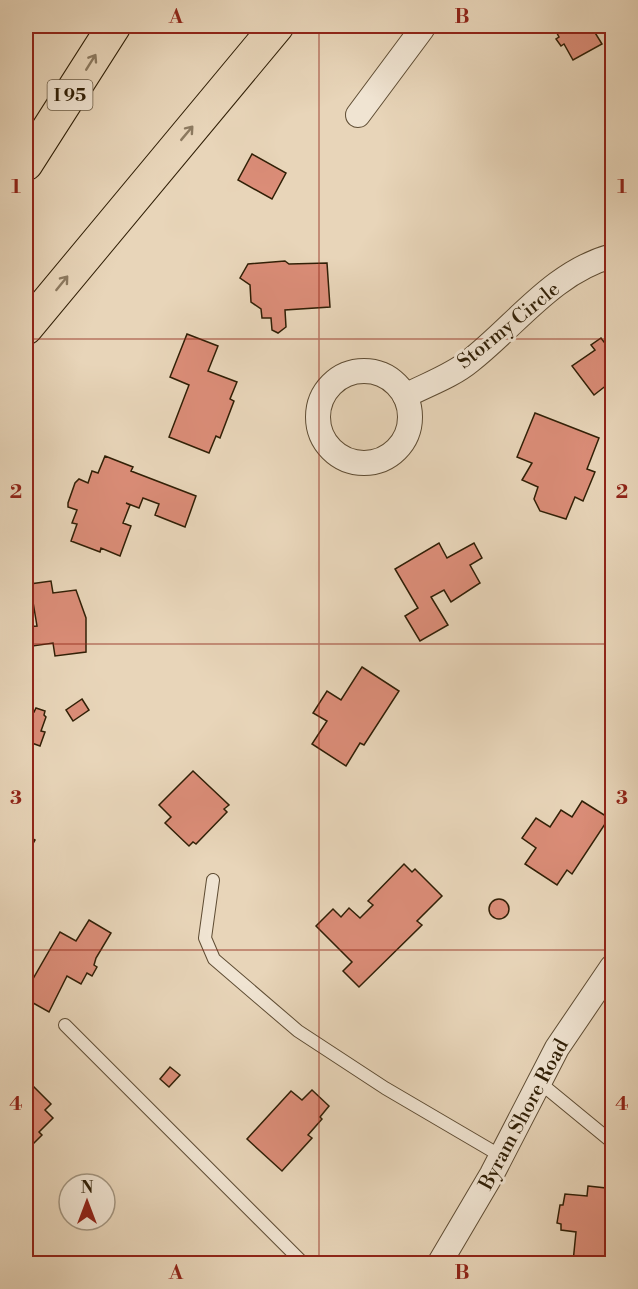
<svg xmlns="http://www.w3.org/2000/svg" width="638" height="1289" viewBox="0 0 638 1289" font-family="'Libre Bodoni',serif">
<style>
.building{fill:#db8d78;stroke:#301f06;stroke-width:1.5}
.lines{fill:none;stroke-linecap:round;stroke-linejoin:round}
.service-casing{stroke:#5e4c33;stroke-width:14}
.minor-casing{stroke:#5e4c33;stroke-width:26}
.motorway-casing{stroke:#301f06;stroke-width:35}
.service{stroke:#f0e4d2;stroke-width:12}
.minor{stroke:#f0e4d2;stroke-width:24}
.motorway{stroke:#e8d5b9;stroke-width:33}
.oneway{stroke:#8c7a60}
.grid{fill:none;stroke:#8f2418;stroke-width:1.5;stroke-opacity:0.55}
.labels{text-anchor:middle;stroke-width:6;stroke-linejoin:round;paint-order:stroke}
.shield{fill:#f0e4d2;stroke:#6a5a43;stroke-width:1.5}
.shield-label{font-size:18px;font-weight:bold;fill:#301f06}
.street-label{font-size:20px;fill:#301f06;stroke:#f0e4d2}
.neatline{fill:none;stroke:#8f2418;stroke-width:2}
.grid-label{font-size:20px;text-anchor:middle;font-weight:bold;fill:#8f2418}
</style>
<rect width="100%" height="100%" fill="#e8d5b9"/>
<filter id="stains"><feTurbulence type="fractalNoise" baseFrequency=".00333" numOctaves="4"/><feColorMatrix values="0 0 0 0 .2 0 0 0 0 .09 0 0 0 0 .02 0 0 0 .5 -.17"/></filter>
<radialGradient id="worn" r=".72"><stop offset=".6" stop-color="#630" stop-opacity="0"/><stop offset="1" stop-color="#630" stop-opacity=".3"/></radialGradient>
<!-- building -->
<g class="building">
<path d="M553,26H591L602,44L573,60L564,44L561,46L556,39L559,37Z"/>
<path d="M252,154L286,173L272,199L238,180Z"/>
<path d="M285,261L289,264L327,263L330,307L285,310L286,327L278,333L272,330L271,318H262L261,309L251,302L250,285L240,278L248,264Z"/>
<path d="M187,334L218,346L208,371L237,382L230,399L234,401L220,438L216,436L209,453L169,437L189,385L170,377Z"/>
<path d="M612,336V381L594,395L572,366L595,350L591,345L601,338L604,342Z"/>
<path d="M535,413L599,438L587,469L595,472L583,501L575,497L566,519L540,511L534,499L538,487L522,480L532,463L517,457Z"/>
<path d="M105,456L133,467L131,471L196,496L185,527L155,515L159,504L143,498L139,508L126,503L130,505L123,523L131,526L120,556L101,548L100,552L71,541L77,524L72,523L77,510L68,507V503L75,483L79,479L88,483L92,471L98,473Z"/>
<path d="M439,543L447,558L474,543L482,558L470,565L480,583L451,602L444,590L431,597L448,625L420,641L405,616L418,608L395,569Z"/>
<path d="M51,581L53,593L76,590L86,618V652L55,656L53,643L26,647V627L37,626L30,584Z"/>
<path d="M362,667L399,691L364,745L360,743L346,766L312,744L327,721L313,713L327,691L341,700Z"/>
<path d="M82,699L89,710L73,721L66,710Z"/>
<path d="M36,708L45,711L44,715L46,717L41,731L45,732L40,746L29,742L26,753V709L34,712Z"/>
<path d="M193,771L229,805L224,809L227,812L196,844L193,842L189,846L165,823L171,817L159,805Z"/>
<path d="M582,801L609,818L572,874L567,870L557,885L525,864L536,848L522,838L536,818L550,827L561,810L572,817Z"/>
<path d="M26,835L35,840L27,854L26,853Z"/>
<path d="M404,864L412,872L415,869L442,896L417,921L422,925L359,987L343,971L352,962L316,926L333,909L341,917L349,908L360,918L373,905L368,901Z"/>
<circle cx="499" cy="909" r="10"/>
<path d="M89,920L111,933L96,958L94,965L97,967L92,976L87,973L81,984L67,976L49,1012L26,999V991L60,932L76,941Z"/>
<path d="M170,1067L180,1075L169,1087L160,1079Z"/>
<path d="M29,1082L51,1104L45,1110L53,1118L39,1132L42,1135L26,1151V1085Z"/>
<path d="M312,1090L329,1106L320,1117L322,1119L308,1135L312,1138L282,1171L247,1139L291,1091L302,1100Z"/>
<path d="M588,1186L606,1188L609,1198L612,1199V1264L573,1262L576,1232L561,1230V1224L557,1223L560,1205H563L565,1194L587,1196Z"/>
</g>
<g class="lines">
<defs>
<g id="service">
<path d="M213,880L205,938L214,959L298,1031L385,1088L501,1156"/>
<path d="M65,1025L304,1264"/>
<path d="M539,1082L612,1142"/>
</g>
<g id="minor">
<path d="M358,115L422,29L421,26"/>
<circle cx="364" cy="417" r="46"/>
<path d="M405,396C426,385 452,376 470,361C516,325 553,272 612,256"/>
<path d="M439,1264L492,1174L557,1048L612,967"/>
</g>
<g id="motorway">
<path d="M26,164L114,26"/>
<path d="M26,328L277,26"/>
</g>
</defs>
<!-- service casing -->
<use href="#service" class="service-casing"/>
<!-- minor casing -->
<use href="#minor" class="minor-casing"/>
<!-- motorway casing -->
<use href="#motorway" class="motorway-casing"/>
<!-- service -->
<use href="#service" class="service"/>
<!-- minor -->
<use href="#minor" class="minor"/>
<!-- motorway -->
<use href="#motorway" class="motorway"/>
</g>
<!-- one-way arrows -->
<defs><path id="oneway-shaft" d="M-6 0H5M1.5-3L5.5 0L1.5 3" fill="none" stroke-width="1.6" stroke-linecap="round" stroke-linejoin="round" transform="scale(1.5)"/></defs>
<g class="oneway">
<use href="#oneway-shaft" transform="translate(91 62) rotate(-58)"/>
<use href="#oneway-shaft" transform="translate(187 133) rotate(-50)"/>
<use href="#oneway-shaft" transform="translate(62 283) rotate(-51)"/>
</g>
<!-- grid -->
<path class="grid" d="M319,26V1264M26,339H612M26,644H612M26,950H612"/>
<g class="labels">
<!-- shield labels -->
<rect class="shield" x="47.5" y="80" width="45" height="30" rx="4.5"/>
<g class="shield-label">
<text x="70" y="101">I 95</text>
</g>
<!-- street labels -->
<g class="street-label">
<text transform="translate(508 325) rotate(-39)" y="7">Stormy Circle</text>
<text transform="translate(523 1114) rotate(-62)" y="7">Byram Shore Road</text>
</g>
</g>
<!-- margin -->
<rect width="638" height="1289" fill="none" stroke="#e8d5b9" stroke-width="66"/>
<!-- north arrow -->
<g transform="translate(87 1202)"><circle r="28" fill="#f0e4d2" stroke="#a39580" stroke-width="1.5"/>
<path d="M0-4.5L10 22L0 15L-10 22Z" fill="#8f2418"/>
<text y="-9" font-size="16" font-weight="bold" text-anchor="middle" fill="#301f06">N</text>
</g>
<rect x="33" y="33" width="572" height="1223" class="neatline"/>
<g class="grid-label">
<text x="176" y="23">A</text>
<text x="462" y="23">B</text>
<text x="16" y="193">1</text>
<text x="622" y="193">1</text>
<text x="16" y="498">2</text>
<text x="622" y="498">2</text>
<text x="16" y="804">3</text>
<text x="622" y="804">3</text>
<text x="16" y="1110">4</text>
<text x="622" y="1110">4</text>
<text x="176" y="1279">A</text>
<text x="462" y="1279">B</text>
</g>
<rect width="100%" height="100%" filter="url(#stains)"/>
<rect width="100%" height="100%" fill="url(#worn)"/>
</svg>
